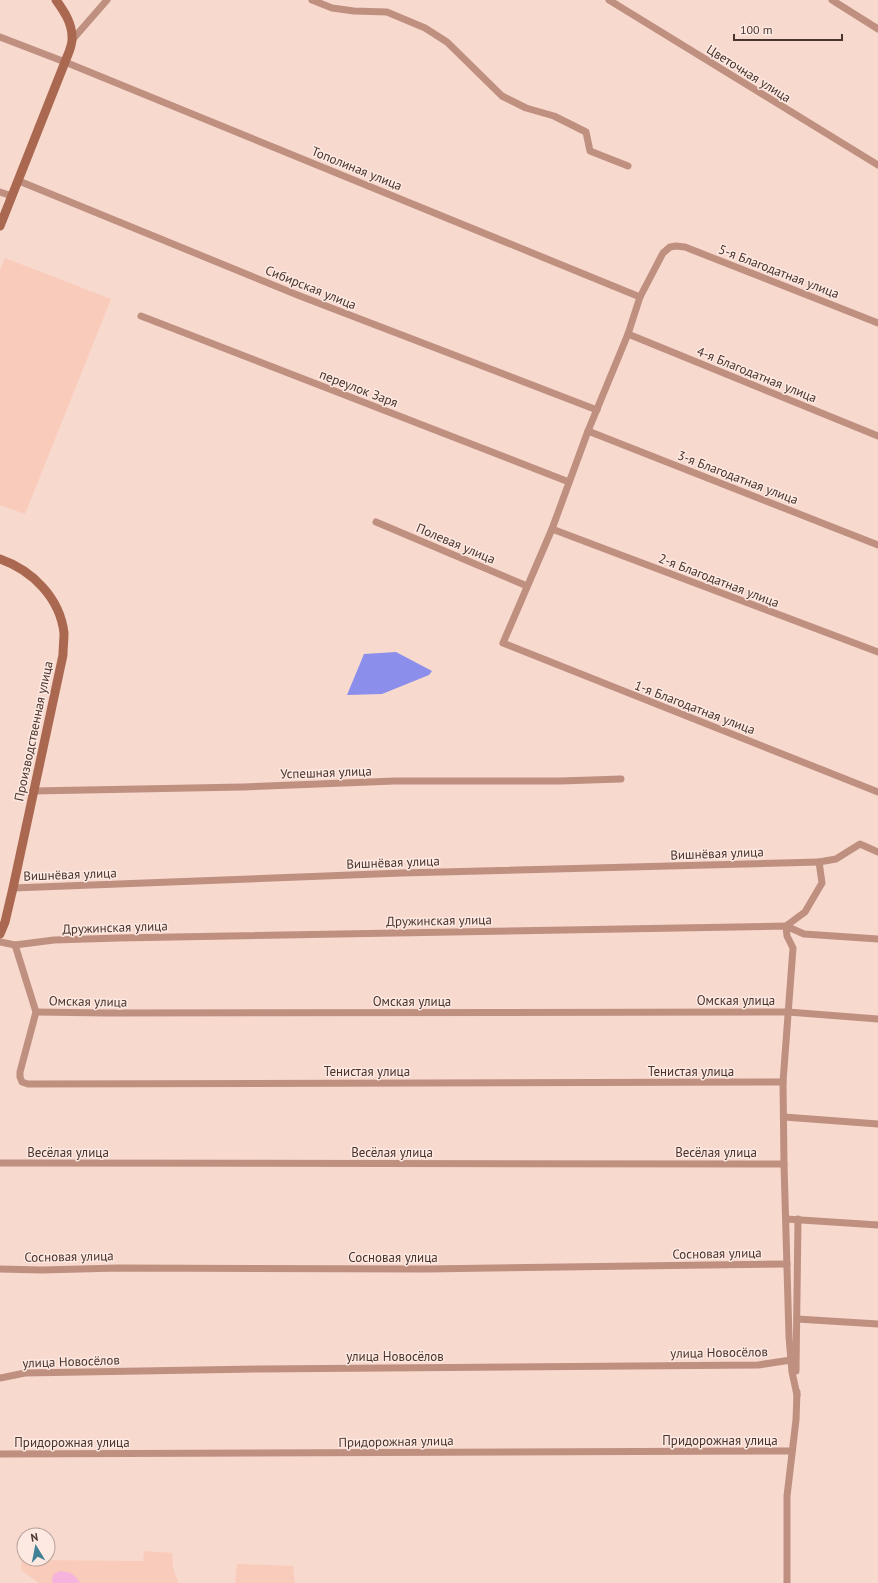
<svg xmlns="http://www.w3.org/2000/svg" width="878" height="1583" viewBox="0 0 878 1583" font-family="'PT Sans',sans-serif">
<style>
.built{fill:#f9cbba}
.green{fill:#f6b3de}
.water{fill:#8b8eeb}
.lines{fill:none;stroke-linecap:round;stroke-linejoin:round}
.street{stroke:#bf9080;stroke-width:7}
.secondary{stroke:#aa6850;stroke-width:9}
.labels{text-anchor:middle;stroke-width:3;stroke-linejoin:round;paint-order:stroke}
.street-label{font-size:13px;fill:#48342d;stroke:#fee9e2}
</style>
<rect width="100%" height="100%" fill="#f8d9ce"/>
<!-- built -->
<g class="built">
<path d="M5,258L111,299L25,514L0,505V270Z"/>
<path d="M144,1551L172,1553L173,1567L178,1583H39L21,1570L22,1558L24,1560L143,1561Z"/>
<path d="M237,1564L293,1566L295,1583H235Z"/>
</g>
<!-- green -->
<path class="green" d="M60,1571C70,1572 75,1574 80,1583H53L52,1580L54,1574Z"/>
<!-- water -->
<path class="water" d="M396,652L432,671L429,675L382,694L347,695L364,654Z"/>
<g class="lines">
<!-- street -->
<g class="street">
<path d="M312,0L332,8L354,11L387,12L425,28L447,42L502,96L526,108L554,116L586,132L590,151L628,166"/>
<path d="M609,0L878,165"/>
<path d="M832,0L878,29"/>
<path d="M0,37L65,62L640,297"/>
<path d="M73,39L107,0"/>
<path d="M19,181L300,296L597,410"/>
<path d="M0,192L12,196"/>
<path d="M141,316L569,482"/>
<path d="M878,323L685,247L676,246L670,247L663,253L640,297L628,334L588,431L552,529L503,643L878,792"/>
<path d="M628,334L878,436"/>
<path d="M588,431L878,545"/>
<path d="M376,522L527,586"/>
<path d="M552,529L878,652"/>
<path d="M33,791L243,787L395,781H560L621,779"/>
<path d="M13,888L402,873L819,862"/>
<path d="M0,942L15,945L54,940L119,938L786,926L804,934L878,939"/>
<path d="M15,945L36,1012L20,1072V1077L22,1082L28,1084L783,1082"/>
<path d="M36,1012L107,1013L788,1012L878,1019"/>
<path d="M784,1117L878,1124"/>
<path d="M0,1163L784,1164"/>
<path d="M786,1219L878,1225"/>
<path d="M0,1269L42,1270L118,1268L426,1269L787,1264"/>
<path d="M797,1319L878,1324"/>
<path d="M796,1371L798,1219"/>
<path d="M0,1378L25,1373L260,1369L758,1365L791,1360L795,1348"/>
<path d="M797,1395L792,1372L789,1337L784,1164L783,1082L793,948L787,936L786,926L805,912L822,883L819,862L836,859L860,844L878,852"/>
<path d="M0,1454L792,1451"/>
<path d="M787,1583V1496L796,1420L797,1392"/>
</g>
<!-- secondary -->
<g class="secondary">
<path d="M0,226L65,62C68,54 73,45 72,37C72,23 64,11 56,0"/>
<path d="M0,559C32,570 60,598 64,633C64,640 63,648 63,655L13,888L5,922L0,934"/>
</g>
</g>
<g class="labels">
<!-- street labels -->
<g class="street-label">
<text transform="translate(749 73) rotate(32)" y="5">Цветочная улица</text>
<text transform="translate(357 168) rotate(22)" y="5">Тополиная улица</text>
<text transform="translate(779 271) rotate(21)" y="5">5-я Благодатная улица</text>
<text transform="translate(311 287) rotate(22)" y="5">Сибирская улица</text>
<text transform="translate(757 374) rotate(22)" y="5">4-я Благодатная улица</text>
<text transform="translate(359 388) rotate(21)" y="5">переулок Заря</text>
<text transform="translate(738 477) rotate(21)" y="5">3-я Благодатная улица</text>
<text transform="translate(456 543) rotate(23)" y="5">Полевая улица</text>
<text transform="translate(719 580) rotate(21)" y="5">2-я Благодатная улица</text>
<text transform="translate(695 707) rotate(21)" y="5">1-я Благодатная улица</text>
<text transform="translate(33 731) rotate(-78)" y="5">Производственная улица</text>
<text transform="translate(326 772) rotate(-2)" y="5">Успешная улица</text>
<text transform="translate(717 853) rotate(-2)" y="5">Вишнёвая улица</text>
<text transform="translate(393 862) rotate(-2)" y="5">Вишнёвая улица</text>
<text transform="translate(70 874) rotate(-2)" y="5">Вишнёвая улица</text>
<text transform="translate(439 920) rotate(-1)" y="5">Дружинская улица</text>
<text transform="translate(115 927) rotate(-2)" y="5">Дружинская улица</text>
<text x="736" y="1005">Омская улица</text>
<text transform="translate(88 1001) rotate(1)" y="5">Омская улица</text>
<text x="412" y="1006">Омская улица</text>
<text x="367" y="1076">Тенистая улица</text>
<text x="691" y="1076">Тенистая улица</text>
<text x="68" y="1157">Весёлая улица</text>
<text x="392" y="1157">Весёлая улица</text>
<text x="716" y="1157">Весёлая улица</text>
<text transform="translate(717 1253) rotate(-1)" y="5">Сосновая улица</text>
<text transform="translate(69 1256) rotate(-1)" y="5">Сосновая улица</text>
<text x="393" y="1262">Сосновая улица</text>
<text transform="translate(719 1352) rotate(-1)" y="5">улица Новосёлов</text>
<text x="395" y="1361">улица Новосёлов</text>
<text transform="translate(71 1361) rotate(-2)" y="5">улица Новосёлов</text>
<text x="720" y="1445">Придорожная улица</text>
<text transform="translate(396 1441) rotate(-1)" y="5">Придорожная улица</text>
<text x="72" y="1447">Придорожная улица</text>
</g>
</g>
<!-- north arrow -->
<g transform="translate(36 1547) rotate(350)"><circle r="19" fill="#fee9e2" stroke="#b5a19a"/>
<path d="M0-3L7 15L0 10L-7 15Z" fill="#418195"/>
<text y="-6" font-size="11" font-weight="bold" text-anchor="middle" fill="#48342d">N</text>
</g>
<!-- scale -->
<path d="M734 34v6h108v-6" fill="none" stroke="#48342d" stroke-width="2"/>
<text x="740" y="34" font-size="12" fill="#48342d" stroke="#fee9e2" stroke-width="3" paint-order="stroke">100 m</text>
</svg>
